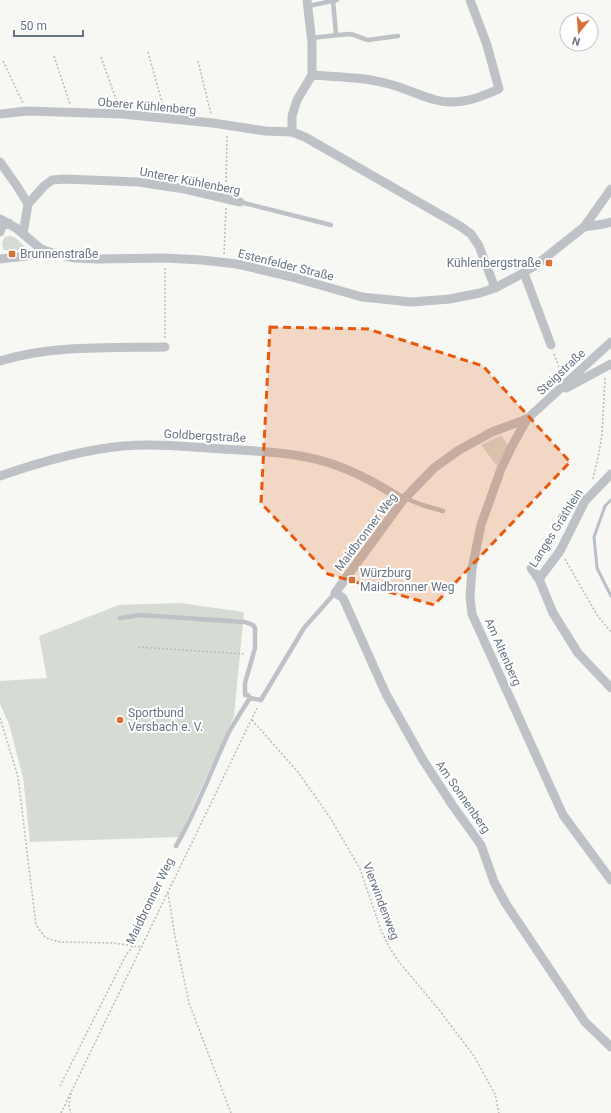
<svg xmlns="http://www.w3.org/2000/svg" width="611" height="1113" viewBox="0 0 611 1113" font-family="Roboto,sans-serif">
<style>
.green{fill:#d6dbd4}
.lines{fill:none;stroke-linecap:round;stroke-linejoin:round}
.stream{stroke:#b8c1c6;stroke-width:3}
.path{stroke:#b9bbbe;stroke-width:1.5;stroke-dasharray:2 2;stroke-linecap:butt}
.lane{stroke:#bec2c6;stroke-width:4.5}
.street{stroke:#bec2c6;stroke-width:9}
.marked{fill:#e8590c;fill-opacity:0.2;stroke:#e8590c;stroke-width:3;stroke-dasharray:8 5;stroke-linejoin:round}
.poi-dot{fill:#d57036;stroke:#fff;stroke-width:1.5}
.labels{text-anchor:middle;stroke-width:4;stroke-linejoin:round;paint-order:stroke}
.street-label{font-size:12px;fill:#687483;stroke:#fff}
.poi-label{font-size:12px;fill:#687483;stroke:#fff;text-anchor:start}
</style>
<rect width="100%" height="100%" fill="#f7f7f4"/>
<!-- green -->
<g class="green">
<path d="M11,236L16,238L26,248L24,250L9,251L4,250C1,245 2,242 5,237Z"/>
<path d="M501,435L508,445L497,466L481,445Z"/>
<path d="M180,603L244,612L234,716L179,837L30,842L23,777L9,724L0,704V681L47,678L39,636L119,605Z"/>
</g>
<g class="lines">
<!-- stream -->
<path class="stream" d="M611,500L605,506L594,537L597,568L611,596"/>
<!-- path -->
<g class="path">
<path d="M148,52L164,109"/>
<path d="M54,56L70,104"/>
<path d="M101,57L118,105"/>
<path d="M3,61L23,103"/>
<path d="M198,61L211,114"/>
<path d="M226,190L227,134"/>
<path d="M224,254L226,208"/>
<path d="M165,338V267"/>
<path d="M554,354L562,375"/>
<path d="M593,479L599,453L602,435L605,378"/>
<path d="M565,559L597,615L611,632"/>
<path d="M138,647L245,654"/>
<path d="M0,718L18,777L36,925L46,938L60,942L113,943L141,947"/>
<path d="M252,720L298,772L331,819L360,869L381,930L389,947L399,962L440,1011L474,1056L495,1094L499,1113"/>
<path d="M168,893L175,937L189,1003L231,1113"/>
<path d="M60,1086L126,955L133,946"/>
<path d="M71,1093L69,1106L71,1113"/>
<path d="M61,1113L258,706"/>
</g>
<!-- lane -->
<g class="lane">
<path d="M333,1L336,34"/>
<path d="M308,6L337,0"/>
<path d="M311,38L348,34C356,34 361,39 368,40L398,36"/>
<path d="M240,202L331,225"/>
<path d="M405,498L422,505L443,511"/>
<path d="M120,618L140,615L245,622L253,625L255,628V648L245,683V695H248L250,698"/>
<path d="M176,846C197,810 211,770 229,732C235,721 243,709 250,698L261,700L304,628L335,593"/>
</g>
<!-- street -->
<g class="street">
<path d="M312,75C338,77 365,77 389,84C405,88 420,96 436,100C458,106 479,98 499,89L487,45L470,0"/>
<path d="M0,114L27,111L122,114L213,123L265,131L292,132L305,137L460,226L471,234L479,246L495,288"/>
<path d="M292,132V116L297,100L312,75V43L307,0"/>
<path d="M0,162L17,186L28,204L23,234"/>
<path d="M28,204L44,186L52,180L65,179L138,182L185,189L240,202"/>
<path d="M0,219L16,228L41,249L56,254L75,258L99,259L165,258L202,260L237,264L292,277L362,297L411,302L450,299L480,293L495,288L516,277L536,265L584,227L604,224L611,222"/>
<path d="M584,227L611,189"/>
<path d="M0,232L2,226L9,223"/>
<path d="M0,259L34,255L41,249"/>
<path d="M524,273L551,345"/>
<path d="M611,342L527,419L512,446L501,469L481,525L472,569L470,597L472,614L563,815L611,880"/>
<path d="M0,361C51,345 112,348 165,347"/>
<path d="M566,388L611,364"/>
<path d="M527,419L492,432L459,450L434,468L403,500L335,593L343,598L386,694L423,760L453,806L481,845L494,882L506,904L585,1022L611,1047"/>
<path d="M0,476C40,462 81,450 123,446C156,443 190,447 223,449C254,451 289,452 319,460C350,468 377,483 403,500"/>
<path d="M531,568L539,579L553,613L578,653L611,688"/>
<path d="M539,579L560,551L585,501L611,474"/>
</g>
</g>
<!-- marked area -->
<path class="marked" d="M270,327L368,329L483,366L570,462L434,605L328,574L261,503Z"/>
<!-- markers -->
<g class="poi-dot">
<rect x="8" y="250" width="8" height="8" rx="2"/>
<rect x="545" y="259" width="8" height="8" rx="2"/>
<rect x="348" y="576" width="8" height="8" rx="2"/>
<circle cx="120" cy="720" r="4"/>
</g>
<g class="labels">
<!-- street labels -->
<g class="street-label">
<text transform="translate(147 106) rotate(5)" y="4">Oberer Kühlenberg</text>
<text transform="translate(190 181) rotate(11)" y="4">Unterer Kühlenberg</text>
<text transform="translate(286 265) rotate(14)" y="4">Estenfelder Straße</text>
<text transform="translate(561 372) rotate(-43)" y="4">Steigstraße</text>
<text transform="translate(205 436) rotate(3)" y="4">Goldbergstraße</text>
<text transform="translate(556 528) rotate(-58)" y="4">Langes Gräthlein</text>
<text transform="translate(366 532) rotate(-53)" y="4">Maidbronner Weg</text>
<text transform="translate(503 652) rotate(66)" y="4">Am Altenberg</text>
<text transform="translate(463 797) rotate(55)" y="4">Am Sonnenberg</text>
<text transform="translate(150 901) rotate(-64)" y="4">Maidbronner Weg</text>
<text transform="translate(381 901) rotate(69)" y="4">Vierwindenweg</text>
</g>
<!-- poi labels -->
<g class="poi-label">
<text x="20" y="258">Brunnenstraße</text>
<text x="541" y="267" text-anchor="end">Kühlenbergstraße</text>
<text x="360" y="577">Würzburg<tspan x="360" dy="14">Maidbronner Weg</tspan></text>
<text x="128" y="717">Sportbund<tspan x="128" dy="14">Versbach e. V.</tspan></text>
</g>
</g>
<!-- north arrow -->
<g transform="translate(579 32) rotate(197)"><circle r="19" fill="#ffffff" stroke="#c3c7cd"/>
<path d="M0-3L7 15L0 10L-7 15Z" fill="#d57036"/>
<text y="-6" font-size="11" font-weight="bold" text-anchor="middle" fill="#687483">N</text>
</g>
<!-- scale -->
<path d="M14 30v6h69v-6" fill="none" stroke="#687483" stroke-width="2"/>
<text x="20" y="30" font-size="12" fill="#687483" stroke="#ffffff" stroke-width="3" paint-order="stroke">50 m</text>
</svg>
